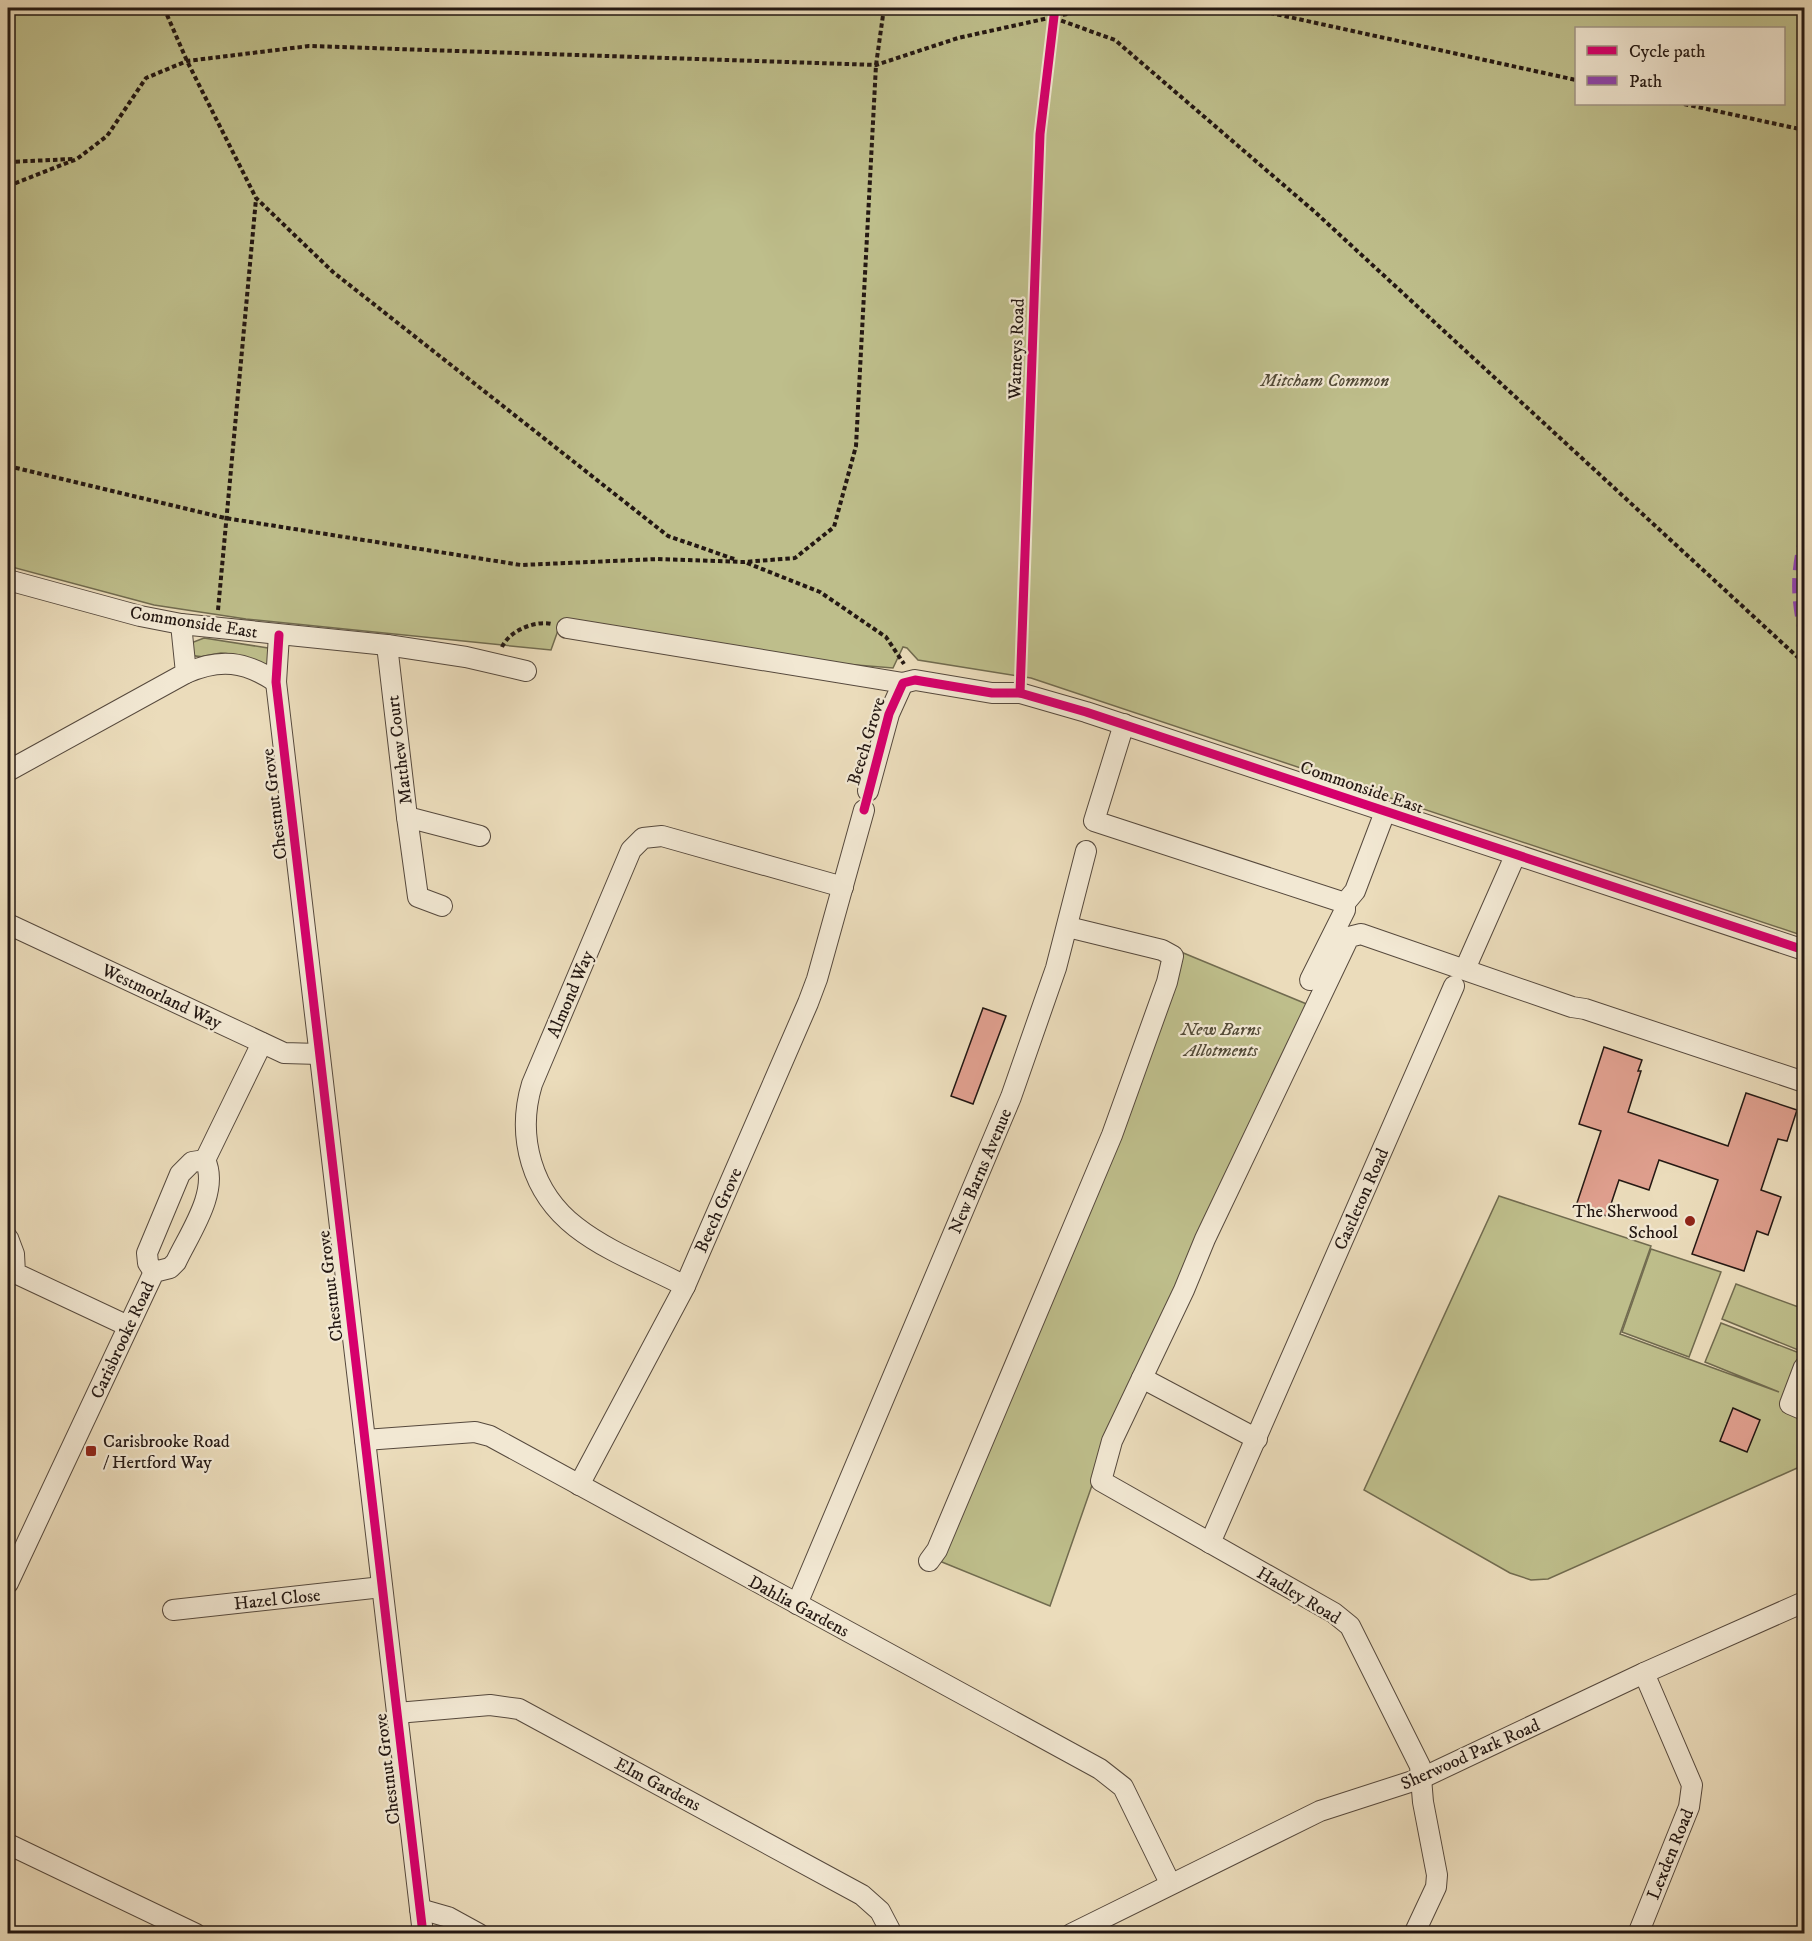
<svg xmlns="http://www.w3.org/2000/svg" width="1812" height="1941" viewBox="0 0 1812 1941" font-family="'IM FELL DW Pica',serif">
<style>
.green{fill:#bebe8b;stroke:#716b4f;stroke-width:1.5;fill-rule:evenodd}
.water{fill:#9bb9b9;stroke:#6b7977;stroke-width:1.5}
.building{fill:#df9f8e;stroke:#241813;stroke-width:1.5}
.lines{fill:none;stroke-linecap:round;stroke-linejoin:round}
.minor-casing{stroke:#56493d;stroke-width:22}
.path{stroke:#241813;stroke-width:4;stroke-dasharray:4.5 3;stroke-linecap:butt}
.minor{stroke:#f2e8d3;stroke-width:20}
.quiet{stroke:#8e44ad;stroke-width:8;stroke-dasharray:15 8;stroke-linecap:butt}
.cycleway-casing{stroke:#f2e8d3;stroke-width:13}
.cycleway{stroke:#d6006c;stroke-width:9}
.poi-dot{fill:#8f2418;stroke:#f2e8d3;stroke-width:2}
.labels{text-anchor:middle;stroke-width:4.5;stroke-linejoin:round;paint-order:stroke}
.street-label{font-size:18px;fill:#241813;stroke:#f2e8d3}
.park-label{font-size:18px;font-style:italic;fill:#524a37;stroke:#f2e8d3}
.poi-label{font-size:18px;fill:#241813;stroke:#f2e8d3;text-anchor:end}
</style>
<rect width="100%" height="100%" fill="#ebdcbb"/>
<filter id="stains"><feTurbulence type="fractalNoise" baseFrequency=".00333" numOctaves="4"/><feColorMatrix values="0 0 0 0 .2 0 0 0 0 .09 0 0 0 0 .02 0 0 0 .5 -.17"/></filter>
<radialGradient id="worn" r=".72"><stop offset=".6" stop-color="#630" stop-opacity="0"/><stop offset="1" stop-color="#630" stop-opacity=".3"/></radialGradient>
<!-- green -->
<g class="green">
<path d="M8,8H1804V936L1031,678L918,660L907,648L903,647L893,668L759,657L561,622L551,650L246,619L154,605L8,566ZM1576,28H1784V104H1576Z"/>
<path d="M204,638L268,648L272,652L268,664L263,666C249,661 235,653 221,653C210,654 203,659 192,655L191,643Z"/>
<path d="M1181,952L1309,1005L1105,1448L1050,1606L937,1560Z"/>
<path d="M1499,1196L1651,1246L1620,1334L1779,1392L1705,1362L1721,1323L1802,1354L1787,1394L1804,1419V1465L1548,1579L1531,1580L1510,1573L1364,1490Z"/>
<path d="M1651,1249L1721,1272L1689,1357L1622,1332Z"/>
<path d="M1736,1284L1804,1309L1803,1352L1722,1319Z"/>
</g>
<!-- water -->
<path class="water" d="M532,8H600L594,14H547Z"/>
<!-- building -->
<g class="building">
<path d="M983,1008L1006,1016L973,1104L951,1096Z"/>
<path d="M1604,1047L1642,1060L1638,1071H1641L1628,1112L1728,1146L1746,1093L1797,1110L1787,1141L1778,1139L1761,1190L1781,1197L1768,1235L1757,1231L1744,1271L1692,1254L1718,1180L1659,1160L1649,1190L1619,1180L1607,1216L1576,1206L1601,1131L1579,1124Z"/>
<path d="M1733,1408L1760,1420L1747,1452L1720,1441Z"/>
</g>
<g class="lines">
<defs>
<g id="minor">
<path d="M8,580L140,616L181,624L387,645L466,657L526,671"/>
<path d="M567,628L903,683L915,680L992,693H1020L1086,712L1804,950"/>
<path d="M279,635L276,682L423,1934"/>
<path d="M387,645L407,817L480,836"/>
<path d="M186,673C220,658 245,661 276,682"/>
<path d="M1124,724L1094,821L1345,903L1355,891L1385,812"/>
<path d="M8,771L186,673L181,624"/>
<path d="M868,791L889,714L903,683"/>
<path d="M407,817L418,897L442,906"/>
<path d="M8,924L284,1053L319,1054"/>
<path d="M1465,969L1515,856"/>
<path d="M1310,980L1345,910V903"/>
<path d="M8,1238L14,1254L15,1273L128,1326"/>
<path d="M154,1272L148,1263L147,1253L180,1174L192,1162L205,1160"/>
<path d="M685,1286C649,1267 608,1252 576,1227C532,1193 516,1137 532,1084L631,850L643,838L662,836L843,887"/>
<path d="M1804,1367L1790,1404L1804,1410"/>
<path d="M1142,1378L1112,1441L1101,1481L1334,1613L1350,1626L1420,1766L1423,1802L1437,1875L1436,1887L1414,1934"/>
<path d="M1257,1439L1142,1378L1184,1290L1205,1239L1349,937L1361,934L1572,1007L1585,1009L1804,1082"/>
<path d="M365,1440L475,1432L490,1436L1100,1769L1123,1787L1170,1883"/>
<path d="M579,1485L685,1286L808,1003L817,979L864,810"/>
<path d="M1210,1543L1454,986"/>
<path d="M929,1561L937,1550L1112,1135L1167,982L1173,956L1162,950L1068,927"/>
<path d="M8,1583L154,1272L170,1268L176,1262C189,1234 220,1191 205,1160L262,1043"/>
<path d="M797,1604L1011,1097L1056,968L1086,851"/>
<path d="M173,1610L382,1587"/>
<path d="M397,1713L490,1705L519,1709L862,1895L880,1911L892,1934"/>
<path d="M8,1844L196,1934"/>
<path d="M420,1909L448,1917L479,1934"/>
<path d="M1071,1934L1320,1811L1422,1778L1644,1673L1804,1602"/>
<path d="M1638,1934L1689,1807L1692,1785L1644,1673"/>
</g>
</defs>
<!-- minor casing -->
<use href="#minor" class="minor-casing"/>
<!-- path -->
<g class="path">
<path d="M164,8L187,61L256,198L333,272L668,536L737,560"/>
<path d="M1043,8L1054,18L1115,40L1315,212L1804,663"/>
<path d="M1248,8L1576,80"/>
<path d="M1684,104L1804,130"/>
<path d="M8,162L73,159"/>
<path d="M8,186L77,159L107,136L146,78L187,61L309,46L876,65L958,38L1094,8"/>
<path d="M8,466L225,518L521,565L658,559L744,562L795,558L834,527L856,446L876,65L884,8"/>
<path d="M747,563L820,592L886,637L904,664"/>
<path d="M218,610L256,199"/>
<path d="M502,647C509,631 535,620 552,624"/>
</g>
<!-- minor -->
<use href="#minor" class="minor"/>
<!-- quiet -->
<path class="quiet" d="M1804,533C1793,574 1794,599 1804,640"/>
<defs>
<g id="cycleway">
<path d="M279,635L276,682L423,1934"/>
<path d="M1020,693L1040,134L1055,8"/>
<path d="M864,810L889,714L903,683L915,680L992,693H1020L1086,712L1804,950"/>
</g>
</defs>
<!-- cycleway casing -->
<use href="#cycleway" class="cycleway-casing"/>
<!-- cycleway -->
<use href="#cycleway" class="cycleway"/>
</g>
<!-- markers -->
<g class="poi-dot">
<circle cx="1690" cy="1221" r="6"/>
<rect x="85" y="1445" width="12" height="12" rx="3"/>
</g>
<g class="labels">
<!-- street labels -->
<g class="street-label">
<text transform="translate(1016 349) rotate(-88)" y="6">Watneys Road</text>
<text transform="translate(194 622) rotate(9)" y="6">Commonside East</text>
<text transform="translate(866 741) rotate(-73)" y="6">Beech Grove</text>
<text transform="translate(399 750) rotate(-97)" y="6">Matthew Court</text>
<text transform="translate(1362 787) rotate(19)" y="6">Commonside East</text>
<text transform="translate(274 804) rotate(-97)" y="6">Chestnut Grove</text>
<text transform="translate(570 994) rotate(-67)" y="6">Almond Way</text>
<text transform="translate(162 996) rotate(25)" y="6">Westmorland Way</text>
<text transform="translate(980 1171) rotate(-67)" y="6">New Barns Avenue</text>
<text transform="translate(1361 1199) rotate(-66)" y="6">Castleton Road</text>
<text transform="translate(718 1210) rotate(-66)" y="6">Beech Grove</text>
<text transform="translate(330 1286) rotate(-97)" y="6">Chestnut Grove</text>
<text transform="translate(122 1340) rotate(-65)" y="6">Carisbrooke Road</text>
<text transform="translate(1299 1595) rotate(31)" y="6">Hadley Road</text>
<text transform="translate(277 1599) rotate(-6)" y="6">Hazel Close</text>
<text transform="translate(799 1606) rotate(28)" y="6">Dahlia Gardens</text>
<text transform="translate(1470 1754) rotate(-24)" y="6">Sherwood Park Road</text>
<text transform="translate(387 1769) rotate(-97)" y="6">Chestnut Grove</text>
<text transform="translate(658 1784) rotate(28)" y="6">Elm Gardens</text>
<text transform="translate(1670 1854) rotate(-68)" y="6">Lexden Road</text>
</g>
<!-- park labels -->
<g class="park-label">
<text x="1325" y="386">Mitcham Common</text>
<text x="1221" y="1035">New Barns<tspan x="1221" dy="21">Allotments</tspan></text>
</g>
<!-- poi labels -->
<g class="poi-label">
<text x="1678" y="1217">The Sherwood<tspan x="1678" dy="21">School</tspan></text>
<text x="103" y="1447" text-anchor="start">Carisbrooke Road<tspan x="103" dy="21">/ Hertford Way</tspan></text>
</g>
</g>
<!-- margin -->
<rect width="1812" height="1941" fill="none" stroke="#ebdcbb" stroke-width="30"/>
<rect x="9" y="9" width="1794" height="1923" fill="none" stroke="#241813" stroke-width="3"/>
<rect x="15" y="15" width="1782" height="1911" fill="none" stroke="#241813" stroke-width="1.5"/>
<!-- legend -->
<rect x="1575" y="27" width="210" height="78" fill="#f2e8d3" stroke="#a09586" stroke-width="1.5"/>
<rect x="1587" y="46" width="30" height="9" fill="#d6006c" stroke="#a09586" stroke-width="1.5"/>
<text x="1629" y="57" font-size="18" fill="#241813">Cycle path</text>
<rect x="1587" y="76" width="30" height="9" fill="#8e44ad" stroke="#a09586" stroke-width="1.5"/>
<text x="1629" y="87" font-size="18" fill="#241813">Path</text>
<rect width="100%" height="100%" filter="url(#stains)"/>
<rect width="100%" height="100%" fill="url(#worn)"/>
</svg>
